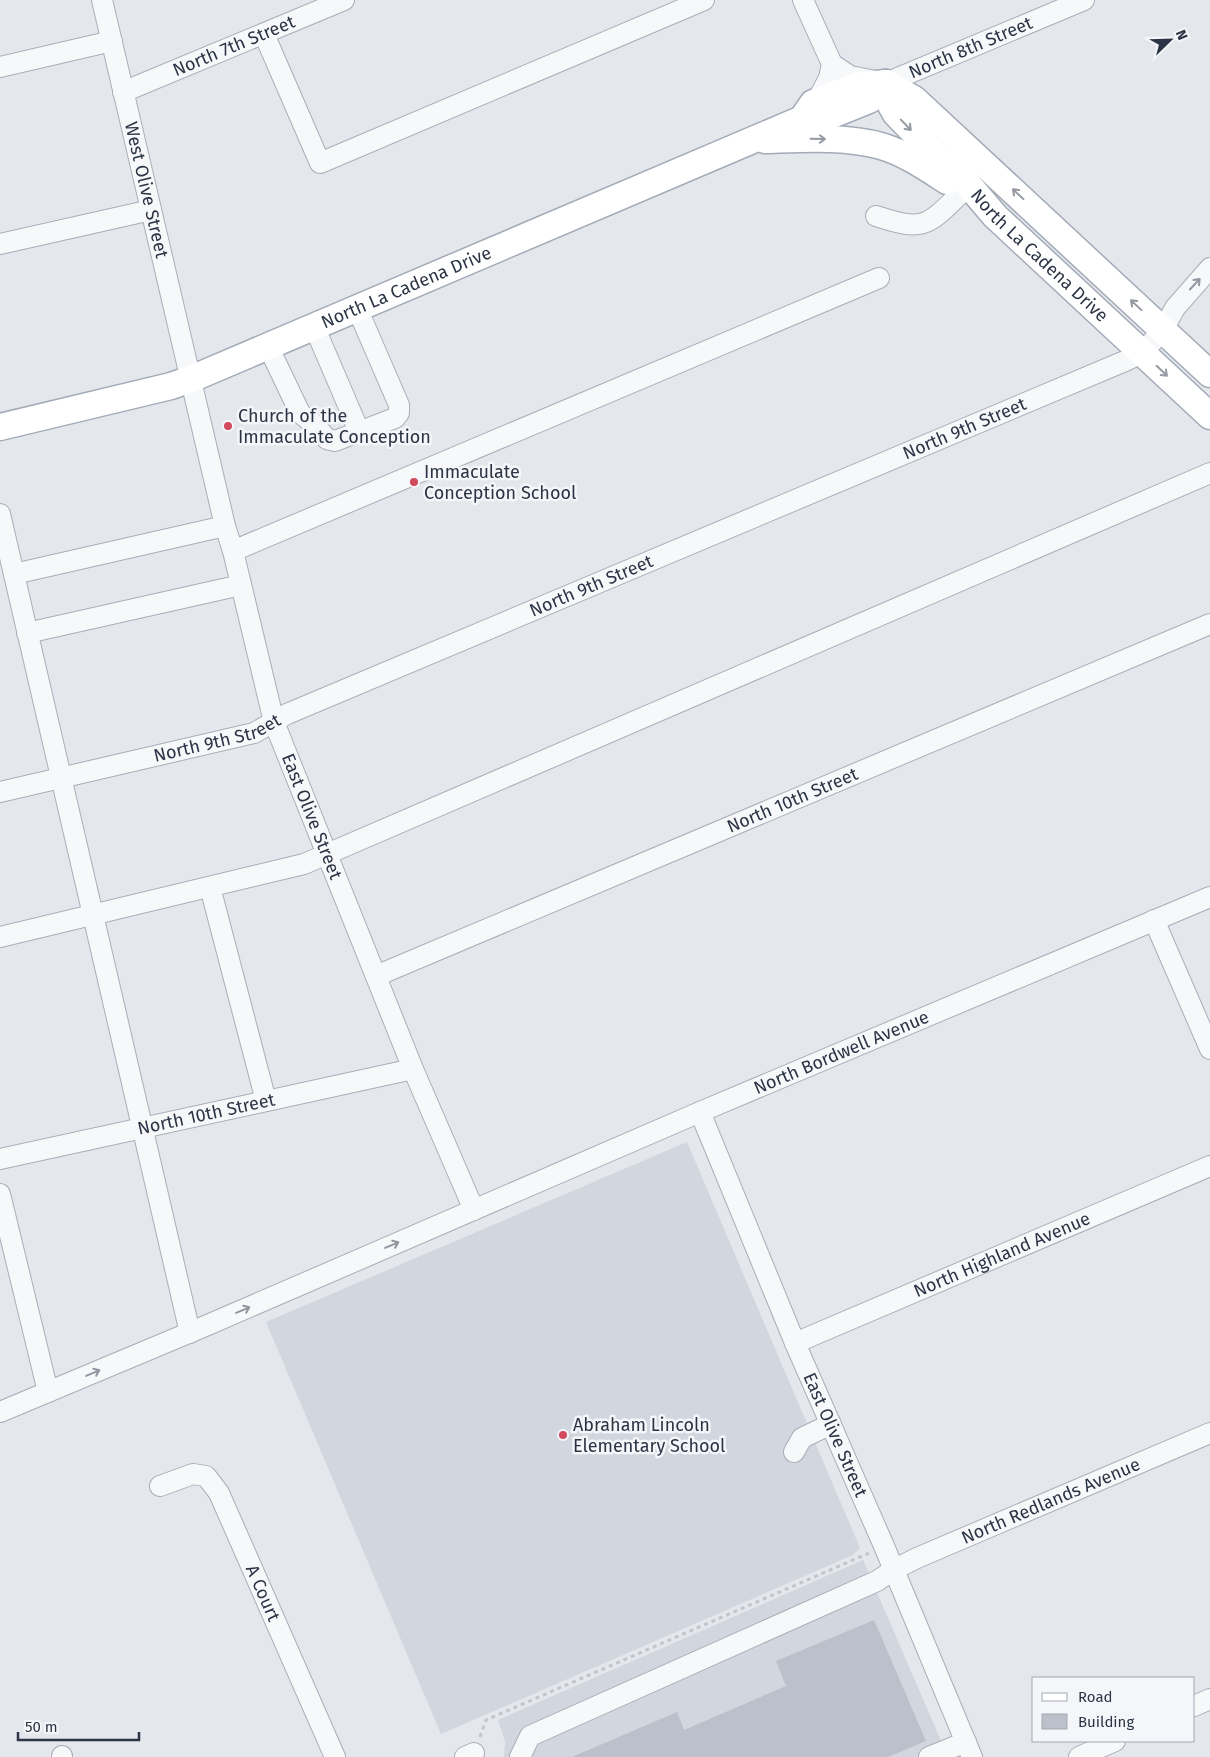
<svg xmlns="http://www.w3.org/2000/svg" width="1210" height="1757" viewBox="0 0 1210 1757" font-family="'Fira Sans',sans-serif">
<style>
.built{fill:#d2d6de}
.building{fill:#bbc0ca}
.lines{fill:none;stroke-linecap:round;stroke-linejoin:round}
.minor-casing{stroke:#a9aeb7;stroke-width:22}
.major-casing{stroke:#a3abb8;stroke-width:29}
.path{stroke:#c2c5cb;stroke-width:3;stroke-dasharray:4 4;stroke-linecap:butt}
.minor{stroke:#f7f8fa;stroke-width:20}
.major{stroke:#fff;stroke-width:26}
.oneway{stroke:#959aa2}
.oneway2{stroke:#9196a0}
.poi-dot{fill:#d1495b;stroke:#f4f6f9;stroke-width:2}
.labels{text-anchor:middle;stroke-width:5;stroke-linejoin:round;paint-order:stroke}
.street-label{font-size:18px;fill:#2b3445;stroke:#f4f6f9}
.poi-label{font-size:18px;fill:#2b3445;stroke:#f4f6f9;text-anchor:start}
</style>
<rect width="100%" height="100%" fill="#e4e7ec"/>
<!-- built -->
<g class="built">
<path d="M687,1142L860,1548L853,1555L441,1734L266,1322Z"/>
<path d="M863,1560L948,1757H504L505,1741L498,1720Z"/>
</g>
<!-- building -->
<path class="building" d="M874,1620L926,1741L888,1757H572L677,1712L684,1730L786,1686L776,1661Z"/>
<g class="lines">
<defs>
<g id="minor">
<path id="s1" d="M102,0L225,526L233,551L274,722L413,1069L474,1210"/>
<path d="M803,0L832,64L829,78L817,101"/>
<path d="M264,34L320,163L704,0"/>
<path id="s2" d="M832,64L850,76L886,83L1084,0"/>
<path d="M0,67L112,41"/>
<path id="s3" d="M123,92L344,0"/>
<path d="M876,216C925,232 927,226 962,192"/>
<path d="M0,244L151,210"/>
<path d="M314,326L359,431"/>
<path d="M268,346L300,413L315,425L327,439L335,441L395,418L399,413V405L357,308"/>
<path d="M0,514L190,1333"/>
<path d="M233,551L879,278"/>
<path d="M14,574L225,526"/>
<path d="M27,633L241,585"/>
<path id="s4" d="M0,792L254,733L287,714L1125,361L1142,353L1163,330L1175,308L1210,268"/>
<path d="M210,887L266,1101"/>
<path d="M1154,920L1210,1049"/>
<path d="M0,937L304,864L1210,473"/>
<path id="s5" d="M376,976L1210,624"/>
<path id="s6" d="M700,1112L795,1343L884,1546L972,1757"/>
<path id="s7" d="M0,1159L413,1069"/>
<path d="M0,1194L48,1392"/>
<path id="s8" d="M795,1343L1210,1166"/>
<path id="s9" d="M0,1412L210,1324L700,1112L1210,897"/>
<path d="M794,1452L802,1438L831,1424"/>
<path id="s10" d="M160,1486L193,1474L206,1476L219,1493L335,1757"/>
<path d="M1194,1706L1210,1699"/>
<path d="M62,1756V1757"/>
<path d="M465,1757L474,1753"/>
<path id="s11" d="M520,1757L530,1736L877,1581L893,1570L917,1558L1210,1433"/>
<path d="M929,1757L966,1742"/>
<path d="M1079,1757L1115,1741"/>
</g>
<g id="major">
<path id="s12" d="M886,83L888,100L896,114L932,151L961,176L995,216L1210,416"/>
<path d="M802,119L813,103L856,86L886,83L914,99L1210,374"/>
<path d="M765,140C803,139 844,136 881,146C905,153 927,168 947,181"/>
<path id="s13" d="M0,427L171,386L191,379L802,119H822L869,100L886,83"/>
</g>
</defs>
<!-- minor casing -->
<use href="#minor" class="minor-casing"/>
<!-- major casing -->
<use href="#major" class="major-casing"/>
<!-- path -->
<path class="path" d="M480,1737L486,1720L869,1553"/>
<!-- minor -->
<use href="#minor" class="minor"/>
<!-- major -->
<use href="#major" class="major"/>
</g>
<!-- one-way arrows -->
<defs><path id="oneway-shaft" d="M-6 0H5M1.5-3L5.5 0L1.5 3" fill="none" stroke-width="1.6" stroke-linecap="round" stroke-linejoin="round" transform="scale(1.25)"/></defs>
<g class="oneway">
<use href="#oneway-shaft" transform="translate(906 125) rotate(46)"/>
<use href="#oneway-shaft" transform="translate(818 139) rotate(1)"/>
<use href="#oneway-shaft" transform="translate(1018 194) rotate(-137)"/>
<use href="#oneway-shaft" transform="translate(1136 305) rotate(-137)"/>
<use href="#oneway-shaft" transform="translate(1162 371) rotate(44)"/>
</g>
<g class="oneway2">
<use href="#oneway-shaft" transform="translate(1195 284) rotate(-47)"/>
<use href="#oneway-shaft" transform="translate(392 1245) rotate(-23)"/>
<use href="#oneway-shaft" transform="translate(243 1310) rotate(-23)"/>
<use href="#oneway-shaft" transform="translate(93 1373) rotate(-23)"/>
</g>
<!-- markers -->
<g class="poi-dot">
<circle cx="228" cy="426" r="5"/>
<circle cx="414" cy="482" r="5"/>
<circle cx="563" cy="1435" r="5"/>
</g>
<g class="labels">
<!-- street labels -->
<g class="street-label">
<text dy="6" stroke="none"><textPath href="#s3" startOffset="120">North 7th Street</textPath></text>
<text dy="6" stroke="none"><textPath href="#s2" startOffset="150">North 8th Street</textPath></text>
<text dy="6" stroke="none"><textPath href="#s1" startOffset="195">West Olive Street</textPath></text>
<text dy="6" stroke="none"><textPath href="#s12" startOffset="235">North La Cadena Drive</textPath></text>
<text dy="6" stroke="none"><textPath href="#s13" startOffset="431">North La Cadena Drive</textPath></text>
<text dy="6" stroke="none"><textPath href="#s4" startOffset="1034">North 9th Street</textPath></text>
<text dy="6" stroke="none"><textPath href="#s4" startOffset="629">North 9th Street</textPath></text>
<text dy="6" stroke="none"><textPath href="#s4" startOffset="224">North 9th Street</textPath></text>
<text dy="6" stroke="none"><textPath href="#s5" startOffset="452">North 10th Street</textPath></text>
<text dy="6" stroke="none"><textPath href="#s1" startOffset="844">East Olive Street</textPath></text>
<text dy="6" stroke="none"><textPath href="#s9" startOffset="915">North Bordwell Avenue</textPath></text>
<text dy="6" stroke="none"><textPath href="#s7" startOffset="211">North 10th Street</textPath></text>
<text dy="6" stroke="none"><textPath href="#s8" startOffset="225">North Highland Avenue</textPath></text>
<text dy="6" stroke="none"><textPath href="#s6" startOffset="350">East Olive Street</textPath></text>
<text dy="6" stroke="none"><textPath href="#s11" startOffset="595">North Redlands Avenue</textPath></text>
<text dy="6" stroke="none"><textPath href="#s10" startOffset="179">A Court</textPath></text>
</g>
<!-- poi labels -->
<g class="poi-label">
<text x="238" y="422">Church of the<tspan x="238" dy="21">Immaculate Conception</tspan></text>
<text x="424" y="478">Immaculate<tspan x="424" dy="21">Conception School</tspan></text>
<text x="573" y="1431">Abraham Lincoln<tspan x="573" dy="21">Elementary School</tspan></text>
</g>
</g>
<!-- legend -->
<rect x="1032" y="1677" width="162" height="65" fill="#f4f6f9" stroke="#a4a8b1"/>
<rect x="1042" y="1693" width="25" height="8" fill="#ffffff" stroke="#a4a8b1"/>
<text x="1078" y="1702" font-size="15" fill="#2b3445">Road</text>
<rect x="1042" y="1714" width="25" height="15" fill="#bbc0ca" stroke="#a4a8b1"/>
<text x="1078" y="1727" font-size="15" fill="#2b3445">Building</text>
<!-- north arrow -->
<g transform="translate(1170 40) rotate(67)" stroke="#f4f6f9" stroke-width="4" paint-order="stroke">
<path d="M0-4L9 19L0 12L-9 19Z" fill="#2b3445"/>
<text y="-8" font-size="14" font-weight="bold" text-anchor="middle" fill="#2b3445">N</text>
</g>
<!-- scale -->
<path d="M18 1732v8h121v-8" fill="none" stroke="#2b3445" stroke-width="2.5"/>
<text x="25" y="1732" font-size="15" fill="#2b3445" stroke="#f4f6f9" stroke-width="4" paint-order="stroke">50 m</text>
</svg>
